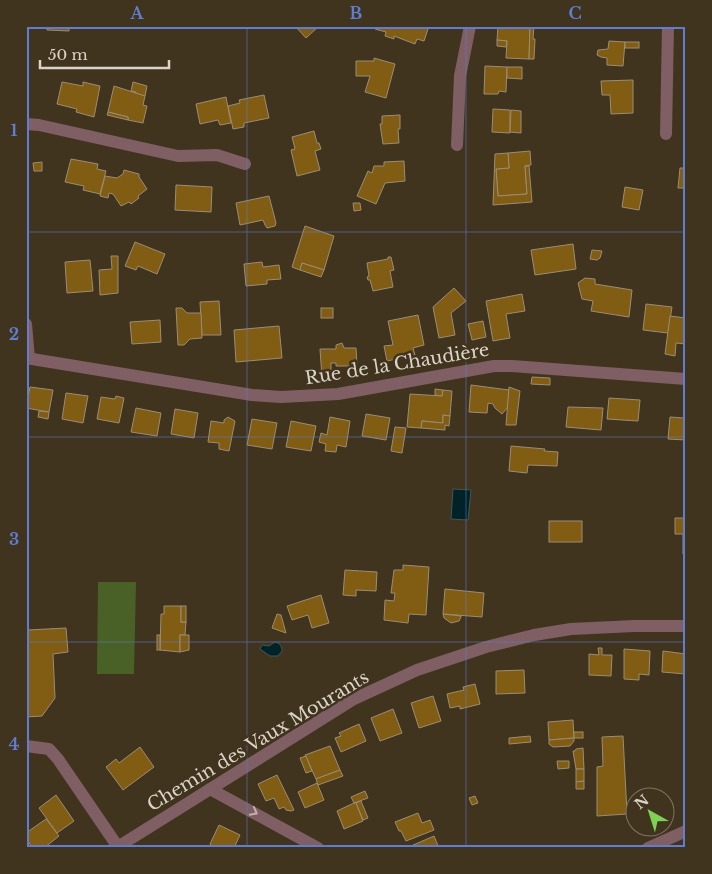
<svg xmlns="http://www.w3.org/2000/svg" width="712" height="874" viewBox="0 0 712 874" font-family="'Libre Baskerville',serif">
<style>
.green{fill:#496126}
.water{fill:#012226;stroke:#425756}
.building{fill:#815d14;stroke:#9b8c75}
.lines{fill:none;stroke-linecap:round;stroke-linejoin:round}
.street{stroke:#7f5f64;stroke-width:12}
.oneway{stroke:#bfb0a9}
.grid{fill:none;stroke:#607dd2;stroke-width:1;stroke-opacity:0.55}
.labels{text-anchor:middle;stroke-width:5;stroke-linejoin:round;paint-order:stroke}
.street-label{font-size:18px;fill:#dbd3c7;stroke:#41341f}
.neatline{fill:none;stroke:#607dd2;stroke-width:2}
.grid-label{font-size:16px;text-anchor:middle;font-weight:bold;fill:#607dd2}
</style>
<rect width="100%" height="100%" fill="#41341f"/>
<!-- green -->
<path class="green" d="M98,582H136L134,674H97Z"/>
<!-- water -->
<g class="water">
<path d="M453,489L471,490L468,520L451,519Z"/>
<path d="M275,642C280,643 282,647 282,651L278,656H270L260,649L262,645L269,646Z"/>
</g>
<!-- building -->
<g class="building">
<path d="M47,26H69V31L47,30Z"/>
<path d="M295,26H319L306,38Z"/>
<path d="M376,26L402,27L429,26L424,41L417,39L415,44L394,36V39L385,36L386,32L375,29Z"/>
<path d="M498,26H530L529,59L506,58L507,41L497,40Z"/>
<path d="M530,26H534L533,39H535L534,59H529Z"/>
<path d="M497,40L507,41L506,47L497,46Z"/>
<path d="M609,41L625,42L623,66L607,65V58L601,57L597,55L598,50L608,49Z"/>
<rect x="625" y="42" width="14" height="6"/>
<path d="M374,58L395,64L386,98L365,92L370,76H356V61H374Z"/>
<path d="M485,66L507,67L506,92L499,91L498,94H484Z"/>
<path d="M507,67H522V79L507,78Z"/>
<path d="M633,80V113L611,114L610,95H602L601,81Z"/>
<path d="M62,82L83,86V82L100,86L94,117L76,112L77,109L57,104Z"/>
<path d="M133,82L147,86L145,96L135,94L136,92L131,91Z"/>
<path d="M114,86L145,96L143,105L147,106L143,123L128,120V117L108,112Z"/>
<path d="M264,95L269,118L244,123V127L233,129L228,106L240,103L239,100Z"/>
<path d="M226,97L231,123L220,125L218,120L200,124L196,104Z"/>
<path d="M493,109L510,110V133L492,132Z"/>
<path d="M511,110L521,111V133L510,132Z"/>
<path d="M108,112L128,117V120L107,115Z"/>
<path d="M400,115V129H398L399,143L383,144L380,124H382V116Z"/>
<path d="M314,131L317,143H319L321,149L315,151L320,170L297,176L291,150L295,149L292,137Z"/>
<path d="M530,151L531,165L525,166L527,194L498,196L496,169L509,168L508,153Z"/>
<path d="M508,153L509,168L496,169L498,196L527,194L525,166H529L532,202L493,205L495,154Z"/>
<path d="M71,159L98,164L97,169L106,171L100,194L83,190L84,186L65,182Z"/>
<path d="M404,161L405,181L385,183L376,204L357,196L368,171L372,173L374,166H384V162Z"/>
<path d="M42,162V171H34L33,163Z"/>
<path d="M680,168H686V188H678Z"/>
<path d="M124,170L139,174V177L147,189L138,196L139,198L131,204L129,202L121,206L113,194L109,193L108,198L100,196L105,176L117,178L123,174Z"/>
<path d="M176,185L212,187L211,212L175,210Z"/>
<path d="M625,187L643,190L639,210L622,207Z"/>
<path d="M269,196L276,223L275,226L267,228L265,225L263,220L240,225L236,203Z"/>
<path d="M353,203H360L361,210L354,211Z"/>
<path d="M305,226L334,236L324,270L302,263L300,270L292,267Z"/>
<path d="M135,242L165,254L157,274L138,266L136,270L125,266Z"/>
<path d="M573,244L576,269L535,275L531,250Z"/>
<path d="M592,250L602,251L600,258L597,260L590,259Z"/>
<path d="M111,256H118V293L100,295L99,270L112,269Z"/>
<path d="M388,257H391L394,270L390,271L393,287L373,291L370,280H368L367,277L369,276L367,263L388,259Z"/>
<path d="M90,260L93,291L67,293L65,262Z"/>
<path d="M262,262L263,267L279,265L281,279L267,280V284L246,286L244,264Z"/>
<path d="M302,263L324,270L321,277L300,270Z"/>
<path d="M585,278L595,279V284L632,290L629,317L591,311L593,301L582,299L578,283Z"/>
<path d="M454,288L466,301L451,313L455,335L439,338L433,307Z"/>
<path d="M522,294L525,311L506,314L510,338L493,341L486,301Z"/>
<path d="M219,301L221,335H202L200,302Z"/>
<path d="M646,304L672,307L668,333L643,330Z"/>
<path d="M176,308H182L187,313H201L202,338L190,339L184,345H178Z"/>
<rect x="321" y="308" width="12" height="10"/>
<path d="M418,315L424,345L413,348L415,355L387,361L384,346L393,345L388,321Z"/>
<path d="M670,316L686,318V344L676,343L675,356L665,354Z"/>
<path d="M160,320L161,342L132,344L130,322Z"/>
<path d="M483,321L486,337L472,340L468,324Z"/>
<path d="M279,326L282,358L236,362L234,330Z"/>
<path d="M342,343L344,348H356L357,366H336V363H331V377H322L320,349H336V345Z"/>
<path d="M532,377L550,378V385L531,384Z"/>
<path d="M471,385L509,390L508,407L502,414L495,408L493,404L488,403L487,413L469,412Z"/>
<path d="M30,387L53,390L49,412L26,408Z"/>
<path d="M509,387L520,391L516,425H506Z"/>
<path d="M435,389L443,390L442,396L435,395Z"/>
<path d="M443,390L452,391L450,416L443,415V423L422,421L421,428L407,427L410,394L442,396Z"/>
<path d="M66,393L88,396L83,423L62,419Z"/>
<path d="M116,396L124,398L119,423L97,419L101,397L115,399Z"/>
<path d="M609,398L640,400L638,421L607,419Z"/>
<path d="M568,407L603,408L601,430L566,427Z"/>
<path d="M136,408L161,413L157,436L131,432Z"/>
<path d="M175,409L198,413L194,438L171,434Z"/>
<path d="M39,411L49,412L48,419L38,417Z"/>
<path d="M366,414L390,418L386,440L362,436Z"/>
<path d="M443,415L450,416L449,426L445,425V430L421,428L422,421L443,423Z"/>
<path d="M228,417L235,421L229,451L219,449V443L208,442L211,421L224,423V420Z"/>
<path d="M330,417L350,421L346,447L337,445L336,452L325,451L326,444L319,442L321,433L327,435Z"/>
<path d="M670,417L684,418L686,440L668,439Z"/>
<path d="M252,419L277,423L272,449L247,445Z"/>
<path d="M291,421L316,426L311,451L286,447Z"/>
<path d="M395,427L406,428L402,453L391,451Z"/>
<path d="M511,446L545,449L544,451L558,452L557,466L528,465L527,473L509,471Z"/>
<path d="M675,518H686V554H683V534H675Z"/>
<rect x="549" y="521" width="33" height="21"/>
<path d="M403,565L429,567L426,615L409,614L408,623L384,620L385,600L394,601L395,593H391L394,570H403Z"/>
<path d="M345,570L377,572L376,591L356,590V596L343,595Z"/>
<path d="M445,589L484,593L482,617L443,614Z"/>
<path d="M321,595L329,623L312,628L308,615L292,620L287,606Z"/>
<path d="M164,606H181V622H186L185,635H180V652L160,650L161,614H164Z"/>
<rect x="181" y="606" width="5" height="16"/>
<path d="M26,608L28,630L66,628L68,652L53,654L55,698L42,716L26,717Z"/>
<path d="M277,614L281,615L286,633L272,628Z"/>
<path d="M443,614L461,616V617L459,621L451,623L444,618Z"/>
<rect x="157" y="635" width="3" height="15"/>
<path d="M180,635H189V650L180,652Z"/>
<path d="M598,648H602V655H612L611,676L589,675V654L599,655Z"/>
<path d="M624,649L650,651L649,675L639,674V680L624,679Z"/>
<path d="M663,651L686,654V674L662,672Z"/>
<path d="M524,670L525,693L496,694V671Z"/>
<path d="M475,684L480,704L460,709V706L450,708L447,694L464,690L463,687Z"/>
<path d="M433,696L441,721L419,728L411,703Z"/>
<path d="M393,709L402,733L380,741L371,718Z"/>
<path d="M573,720L574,738L549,740L548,722Z"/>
<path d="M359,724L366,741L341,752L335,738L341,736L339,733Z"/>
<rect x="574" y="732" width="9" height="6"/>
<path d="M530,736L531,742L509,744V738Z"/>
<path d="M623,736L627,814L597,816V767L603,766L602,737Z"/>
<path d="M574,738V741L570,746L553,747L549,744V740Z"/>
<path d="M330,746L340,770L316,779L305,755Z"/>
<path d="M140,747L154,767L123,790L106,767L116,759L119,763Z"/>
<path d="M583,748L584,769H576L573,751H575L576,749Z"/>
<path d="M306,756L312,771L306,773L300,758Z"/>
<path d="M557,761H569V768L558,769Z"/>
<path d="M576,769H584V781L576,782Z"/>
<path d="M340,770L343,776L318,785L316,779Z"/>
<path d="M277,775L294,810L291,811L286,810L284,807L279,809L274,798L266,801L258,784Z"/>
<path d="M584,781V789H576V782Z"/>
<path d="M317,783L324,800L305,808L298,792Z"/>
<path d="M365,791L368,798L354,803L351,797Z"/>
<path d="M56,795L74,821L57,833L39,808Z"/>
<path d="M475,796L478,803L472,805L469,798Z"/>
<path d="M361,801L368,818L363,820L356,803Z"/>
<path d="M354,803H356L363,821L344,829L337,811Z"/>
<path d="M418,813L422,823L430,820L434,830L406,841L401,831H399L395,822Z"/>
<path d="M46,819L59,836L44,848H33L26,839V833Z"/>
<path d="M219,825L240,835L234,848H214L210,844Z"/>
<path d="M434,836L439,848H412L411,846Z"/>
</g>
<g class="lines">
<!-- street -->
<g class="street">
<path d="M26,124L39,125L178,156L217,155L245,164"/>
<path d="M666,134L668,26"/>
<path d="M457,145L460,76L470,26"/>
<path d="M26,324L29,358"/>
<path d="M26,358L252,395L281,397L338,394L494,366H512L686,379"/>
<path d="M26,746L49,749L58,759L118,847"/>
<path d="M210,789L318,848"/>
<path d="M116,848L354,699L417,670L486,647L534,635L571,629L634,626H686"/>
<path d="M648,848L686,831"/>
</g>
</g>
<!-- one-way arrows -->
<defs><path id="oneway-chevron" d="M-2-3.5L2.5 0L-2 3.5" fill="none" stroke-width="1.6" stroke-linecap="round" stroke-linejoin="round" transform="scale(1.25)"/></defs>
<use class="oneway" href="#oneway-chevron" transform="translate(254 812) rotate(28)"/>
<!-- grid -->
<path class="grid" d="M247,26V848M466,26V848M26,232H686M26,437H686M26,642H686"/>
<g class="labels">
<!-- street labels -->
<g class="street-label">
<text transform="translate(397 364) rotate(-9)" y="6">Rue de la Chaudière</text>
<text transform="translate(258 741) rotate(-31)" y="6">Chemin des Vaux Mourants</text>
</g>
</g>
<!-- border -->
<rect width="712" height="874" fill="none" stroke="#41341f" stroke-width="55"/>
<!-- north arrow -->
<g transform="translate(650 812) rotate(321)"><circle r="24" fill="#41341f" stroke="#7f7462"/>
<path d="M0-4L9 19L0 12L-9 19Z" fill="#7dd154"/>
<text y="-8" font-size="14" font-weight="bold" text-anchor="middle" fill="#dbd3c7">N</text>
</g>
<!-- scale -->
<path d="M40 60v8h129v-8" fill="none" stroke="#dbd3c7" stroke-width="2.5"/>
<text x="48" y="60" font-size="15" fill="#dbd3c7" stroke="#41341f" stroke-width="4" paint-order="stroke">50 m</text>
<rect x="28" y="28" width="656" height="818" class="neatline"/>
<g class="grid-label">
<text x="137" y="19">A</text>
<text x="356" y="19">B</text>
<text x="575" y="19">C</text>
<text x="14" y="136">1</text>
<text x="14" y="340">2</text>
<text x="14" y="545">3</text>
<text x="14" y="750">4</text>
</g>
</svg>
